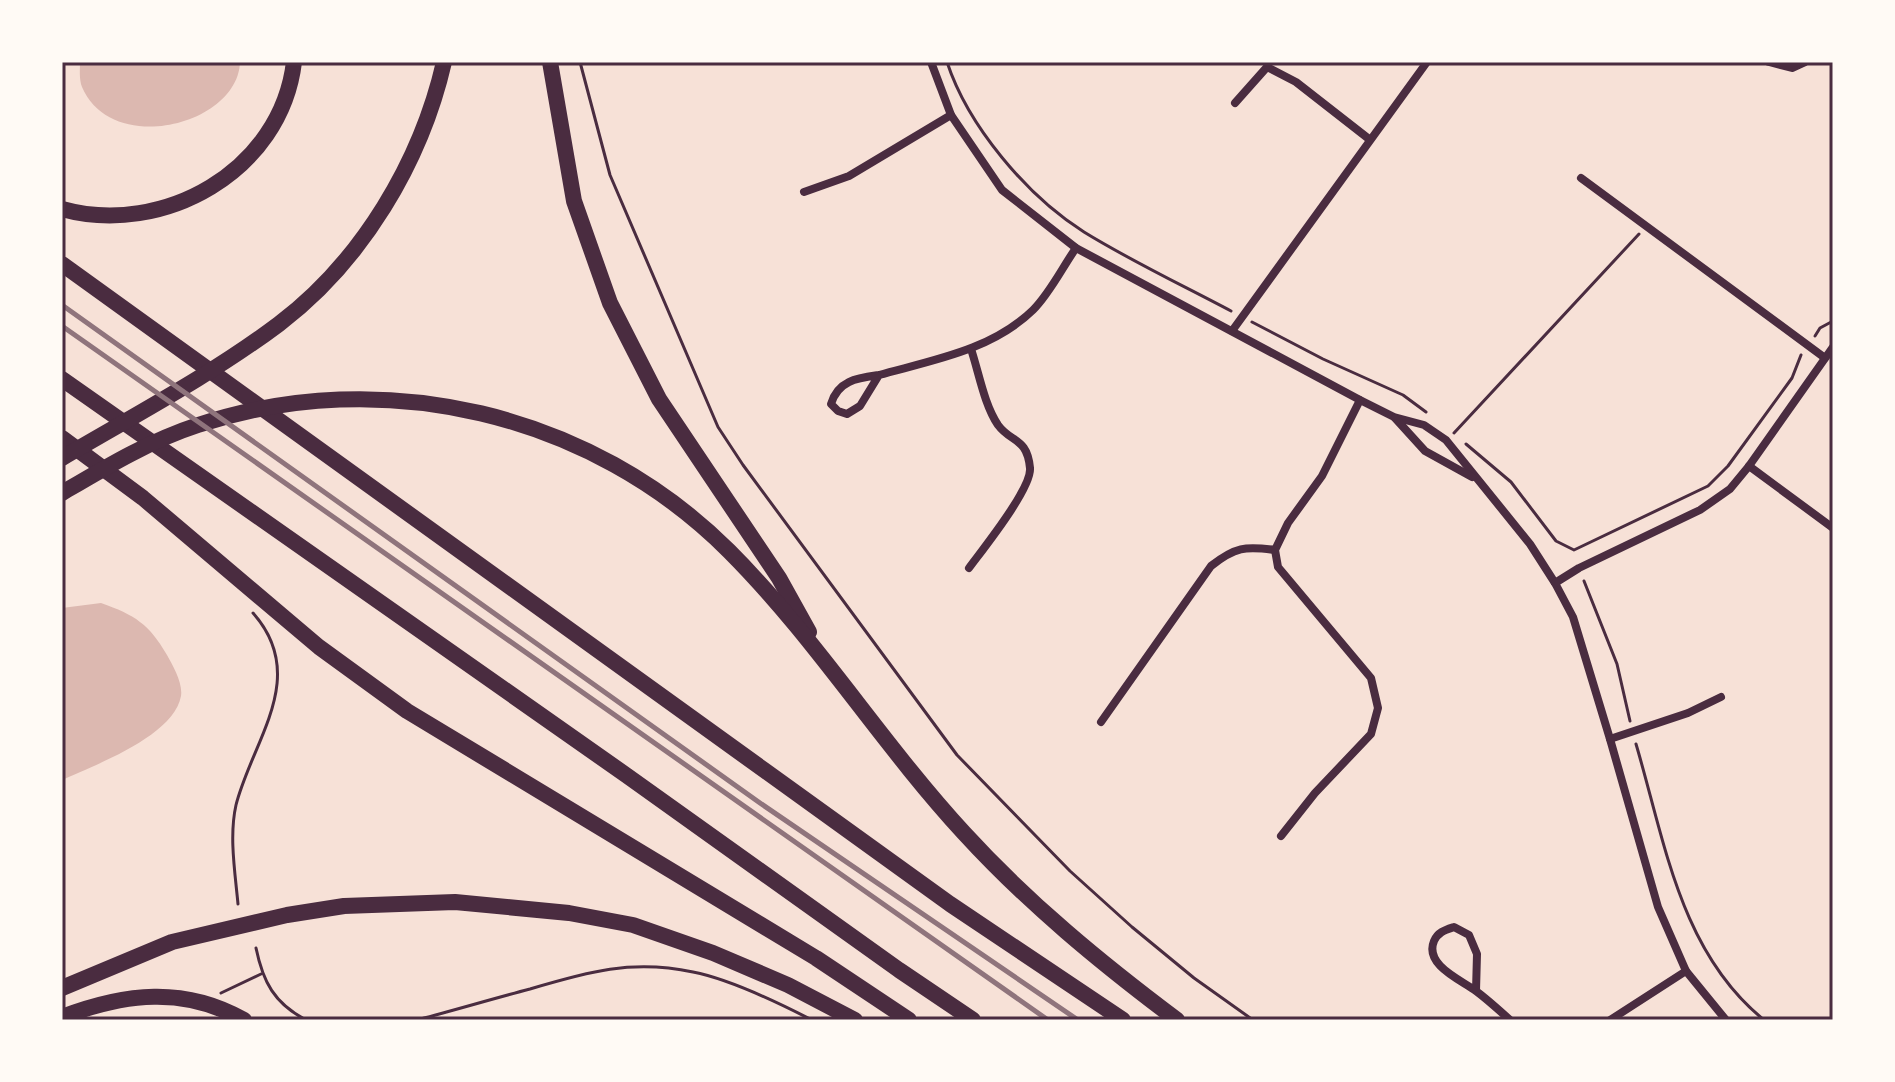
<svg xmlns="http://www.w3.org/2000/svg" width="1895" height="1082" viewBox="0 0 1895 1082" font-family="'Titillium Web',sans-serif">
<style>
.water{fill:#dcb8b0}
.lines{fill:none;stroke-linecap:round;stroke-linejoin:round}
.path{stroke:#4a2c40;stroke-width:3}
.minor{stroke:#4a2c40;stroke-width:8}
.motorway{stroke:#4a2c40;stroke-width:16}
.rail{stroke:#8f747c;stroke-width:5}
.neatline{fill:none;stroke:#4a2c40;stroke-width:3}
</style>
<rect width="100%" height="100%" fill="#f7e1d7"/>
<!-- water -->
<g class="water">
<path d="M80,62H240C238,125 112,157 82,87C79,79 80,70 80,62Z"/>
<path d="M101,603C135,615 149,624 167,655C173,666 183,683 181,696C174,736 95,765 62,780V608Z"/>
</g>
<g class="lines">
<!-- path -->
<g class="path">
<path d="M580,62L610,175L718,427L743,465L957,755L1070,871L1132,927L1194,978L1253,1020"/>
<path d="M947,62C968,126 1027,196 1084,232C1131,261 1182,285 1231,311"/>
<path d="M1252,322L1323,359L1403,395L1426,412"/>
<path d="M1815,336L1820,328L1833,321"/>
<path d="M1454,433L1639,234"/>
<path d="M1466,444L1511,482L1556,541L1574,550L1708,486L1728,466L1792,378L1801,355"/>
<path d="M1584,581L1617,664L1630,721"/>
<path d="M1636,744C1665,842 1680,952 1764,1020"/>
<path d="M238,904C235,872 229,836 236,805C252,741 310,677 253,613"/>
<path d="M256,948C263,982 274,1003 306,1020"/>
<path d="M221,993L261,974"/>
<path d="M417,1020C455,1010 492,999 530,989C587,972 632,959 693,972C729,979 779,1003 812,1020"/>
</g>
<!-- minor -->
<g class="minor">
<path d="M931,62L951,115L1002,190L1076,248L1360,400L1394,417L1424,425L1446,440L1530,544L1555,583L1573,617L1610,739L1658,907L1686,971L1726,1020"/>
<path d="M1769,62L1792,68L1805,62"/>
<path d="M1235,103L1267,67L1296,82L1369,139"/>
<path d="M1581,178L1825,358"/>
<path d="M804,192L849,176L951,115"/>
<path d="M1232,331L1427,62"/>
<path d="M879,375C858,378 838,380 831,404L838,411L847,414L860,406L879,375C933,360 992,350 1033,310C1050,293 1062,268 1076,248"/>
<path d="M1395,418L1425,451L1472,477"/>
<path d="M1749,466L1833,528"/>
<path d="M969,568C983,549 1032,488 1030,468C1027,437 1011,443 998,425C984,404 979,373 971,349"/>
<path d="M1555,583L1579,568L1700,510L1730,489L1749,466L1833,347"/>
<path d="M1101,722L1211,566C1235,547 1245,546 1275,550"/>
<path d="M1610,739L1688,713L1721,697"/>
<path d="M1281,836L1315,793L1371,734L1378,708L1371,678L1278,567L1275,550L1288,523L1322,476L1360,400"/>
<path d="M1476,991L1477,954L1469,935L1454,927C1445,930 1438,932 1434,941C1424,965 1461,980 1476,991C1488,1000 1499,1010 1510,1020"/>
<path d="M1610,1020L1686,971"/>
</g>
<!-- motorway -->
<g class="motorway">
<path d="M550,62L574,201L610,303L659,399L779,578L809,632"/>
<path d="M62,209C163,237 281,171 294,62"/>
<path d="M62,264L950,904L1123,1020"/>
<path d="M62,379L626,775L899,970L973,1020"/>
<path d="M62,438L143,498L319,647L407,711L816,958L909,1020"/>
<path d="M62,458C135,415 211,375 279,324C362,261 421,162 444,62"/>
<path d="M62,493C106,467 149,441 198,425C383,364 591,413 729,551C816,638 881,743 964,833C1028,903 1101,963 1177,1020"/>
<path d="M62,988L172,942L287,915L344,906L455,902L569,913L633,925L713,953L788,985L855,1020"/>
<path d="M62,1017C125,993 184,986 244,1020"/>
</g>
<!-- rail -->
<g class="rail">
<path d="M62,305L760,803L1078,1020"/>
<path d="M62,326L1048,1020"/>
</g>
</g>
<!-- border -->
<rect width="1895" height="1082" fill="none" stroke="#fffaf5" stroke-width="128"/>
<rect x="64" y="64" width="1767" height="954" class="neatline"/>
</svg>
